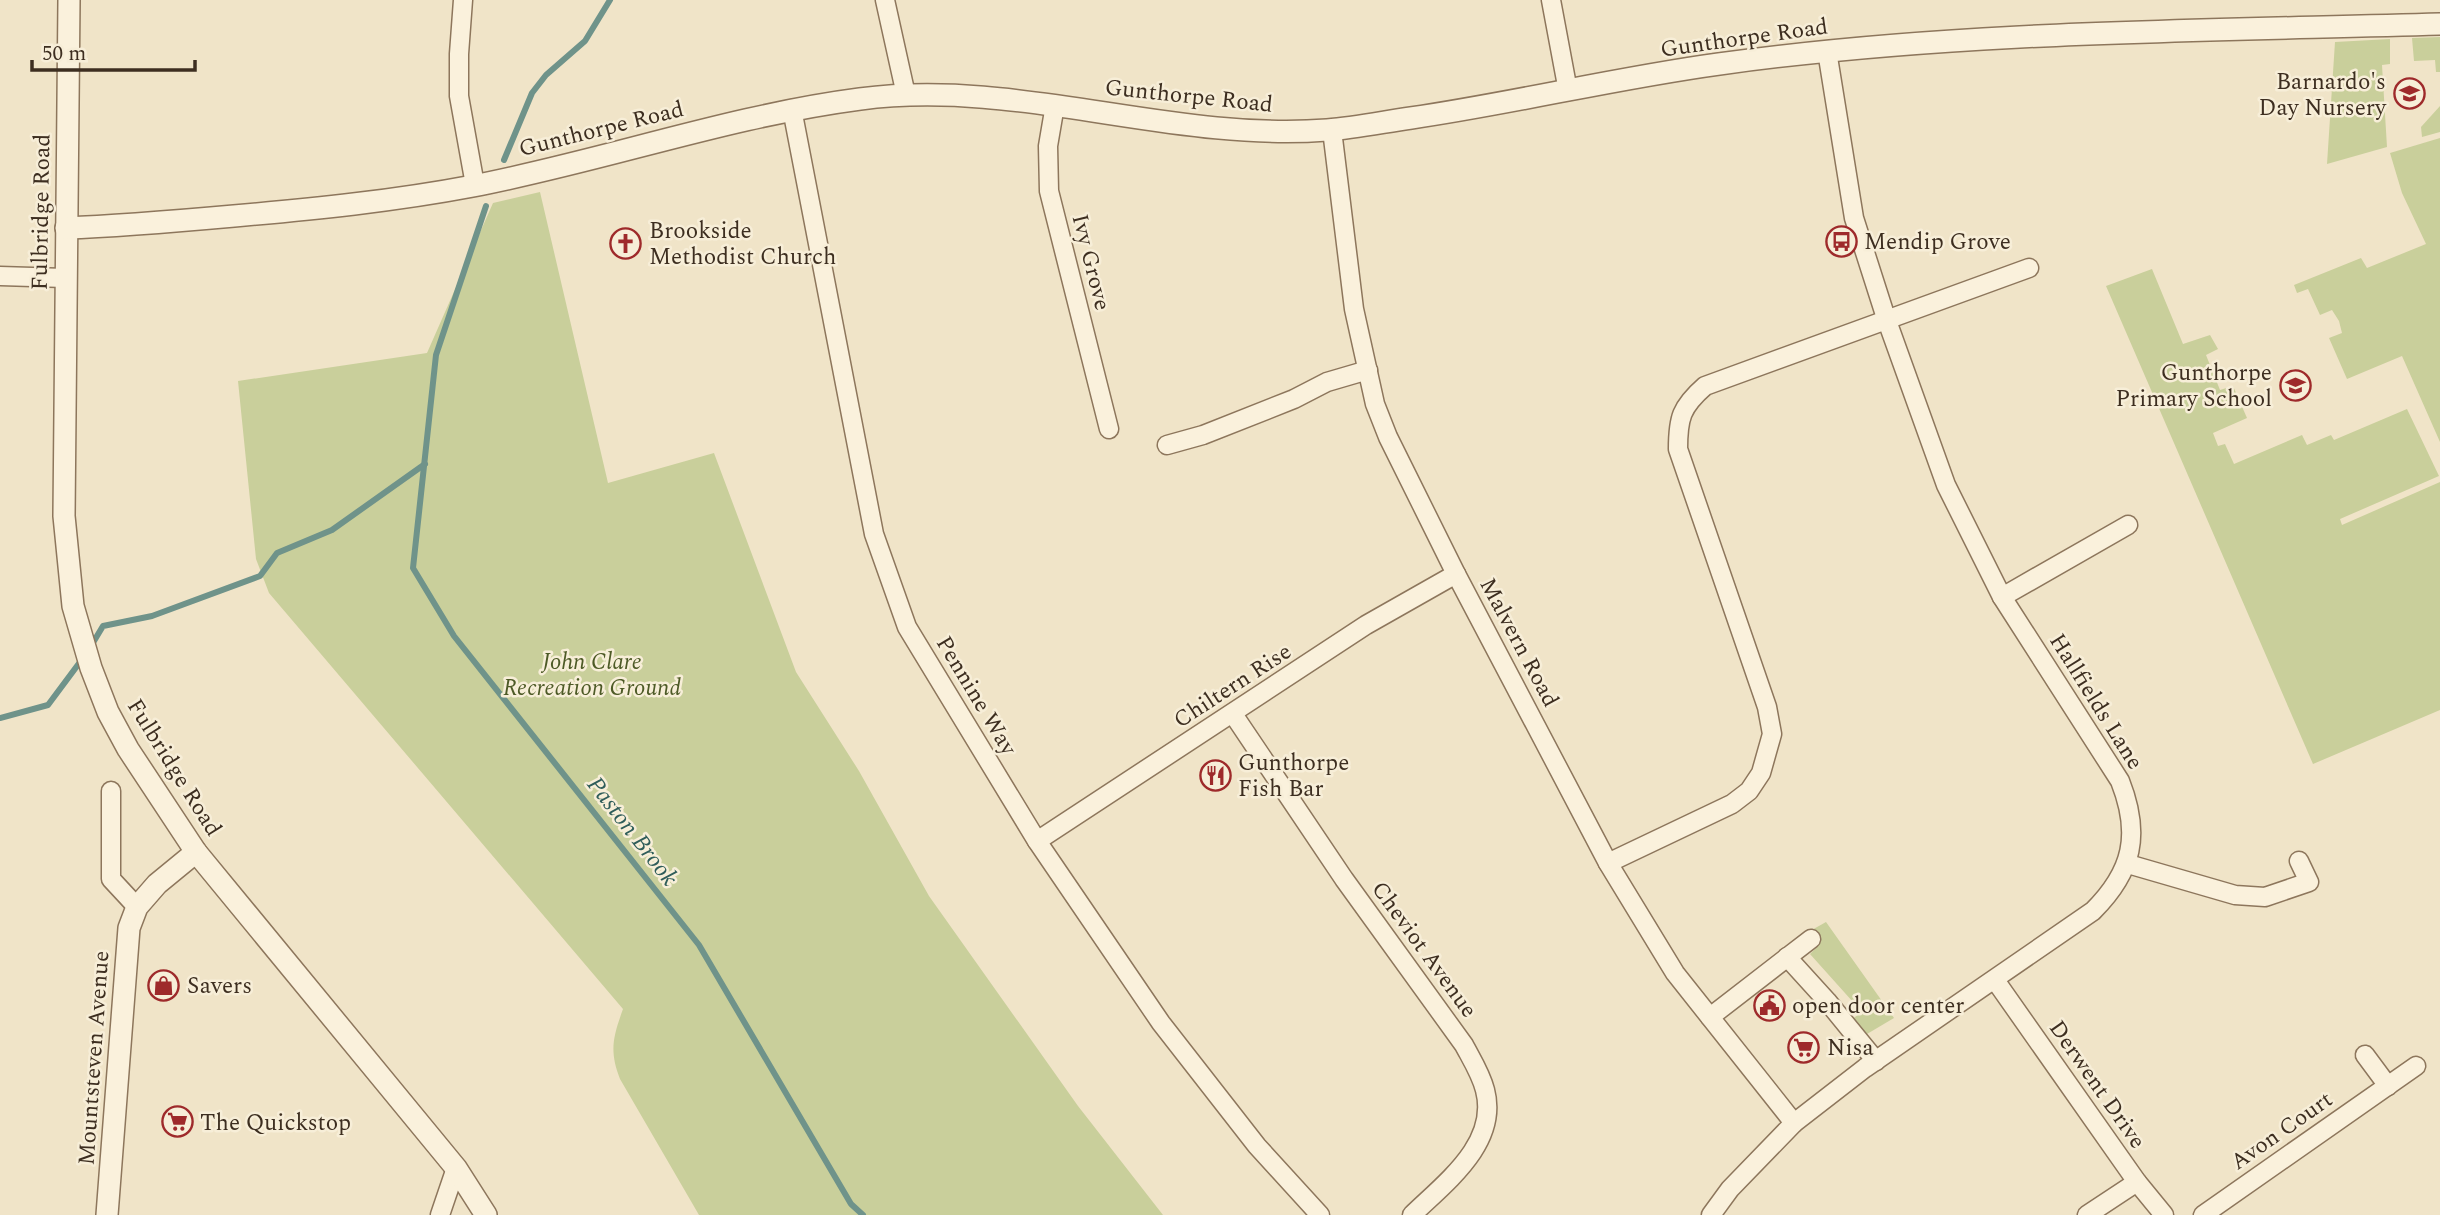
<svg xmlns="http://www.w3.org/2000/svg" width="2440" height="1215" viewBox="0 0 2440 1215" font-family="Spectral,serif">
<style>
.green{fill:#c9cf9b}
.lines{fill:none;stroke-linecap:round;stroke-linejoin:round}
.stream{stroke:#6f938a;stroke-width:6}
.minor-casing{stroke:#8d765c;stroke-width:21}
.tertiary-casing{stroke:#8d765c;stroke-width:24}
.minor{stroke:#faf1dc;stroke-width:18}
.tertiary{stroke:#faf1dc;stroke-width:21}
.labels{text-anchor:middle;stroke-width:5;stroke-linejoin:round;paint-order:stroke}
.street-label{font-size:23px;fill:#3d2e20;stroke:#f7eed8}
.poi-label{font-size:23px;fill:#3d2e20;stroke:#f7eed8;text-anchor:start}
.park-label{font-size:23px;font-style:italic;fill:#4d5a26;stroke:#f7eed8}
.water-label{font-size:24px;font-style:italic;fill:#2f5d5a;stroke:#f7eed8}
</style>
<rect width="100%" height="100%" fill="#f0e4c8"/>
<!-- green -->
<g class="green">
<path d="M2440,37V72H2436L2435,60L2414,61L2412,38Z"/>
<path d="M2390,39V64L2382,65L2387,147L2327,164L2335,42Z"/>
<path d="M2440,106V132L2422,137L2421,127Z"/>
<path d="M2440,138V442L2402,356L2347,379L2329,338L2342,333L2339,321L2332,310L2320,315L2308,289L2297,293L2294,285L2361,258L2367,268L2426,244L2402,193L2390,153Z"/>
<path d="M540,192L608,483L714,453L796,672L859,771L929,896L1078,1106L1163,1215H699L620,1079C609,1051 613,1037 623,1009L269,593L256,559L238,381L427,353L493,203Z"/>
<path d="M2152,269L2183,344L2210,335L2218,349L2206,355L2220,390L2233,386L2247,418L2213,433L2218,446L2225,444L2234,464L2302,435L2307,445L2331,435L2334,440L2407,409L2439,476L2340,519L2342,525L2440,482V710L2313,764L2106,286Z"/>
<path d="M1826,922L1894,1018L1867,1034L1851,1020L1862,1012L1810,954L1817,947L1810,931Z"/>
</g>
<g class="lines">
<!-- stream -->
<g class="stream">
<path d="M504,160L532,93L546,75L585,41L610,0"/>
<path d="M486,206L436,355L413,568L454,636L699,945L851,1204L863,1215"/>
<path d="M91,646L103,626L152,616L260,576L277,553L332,530L425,464"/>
<path d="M0,718L48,705L83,658"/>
</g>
<defs>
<g id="minor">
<path d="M463,0L459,54V96L475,185"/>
<path d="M885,0L906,95"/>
<path d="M1551,0L1568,91"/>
<path d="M1055,105L1048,146L1049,191L1109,429"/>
<path d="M792,109L874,534L907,627L1037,841L1161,1023L1257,1146L1320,1215"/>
<path d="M1332,130L1354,309L1375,404L1388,437L1456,574L1608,863L1675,973L1794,1123"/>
<path d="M0,276L65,278"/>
<path d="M1167,445L1203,435L1294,399L1327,382L1368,370"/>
<path d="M2002,597L2128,525"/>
<path d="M1233,714L1344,879L1464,1045C1472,1060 1481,1074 1485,1090C1499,1143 1446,1182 1412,1215"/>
<path d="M111,791V879L137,907"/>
<path d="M1037,841L1366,625L1456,574"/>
<path d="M1608,863L1732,804L1749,791L1761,773L1772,734L1767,707L1678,449C1678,418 1681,407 1705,386L2029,268"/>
<path d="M2128,864L2235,895L2265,897L2309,882L2299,861"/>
<path d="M1787,957L1827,1001L1876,1061"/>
<path d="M1995,980L2137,1182L2164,1215"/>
<path d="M1710,1017L1811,939"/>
<path d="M2365,1055L2388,1086"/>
<path d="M440,1215L456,1168"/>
<path d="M1711,1215L1730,1189L1794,1123L1865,1068L2093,911C2133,871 2141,834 2120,781L2002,597L1946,485L1886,318L1854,218L1827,51"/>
<path d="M2087,1215L2137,1182"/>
<path d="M2203,1215L2416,1066"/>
</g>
<g id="tertiary">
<path d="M69,0L64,516L73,606L91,668L108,712L128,749L196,852L456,1168L486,1215"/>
<path d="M66,228C122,226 178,221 234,216C314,209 394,201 473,186C603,161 729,116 860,99C1017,78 1170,142 1327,130C1355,128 1383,122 1411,118C1514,103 1616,78 1719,64C1957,31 2200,31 2440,24"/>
<path d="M107,1215L129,928L137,907L157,884L196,852"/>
</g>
</defs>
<!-- minor casing -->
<use href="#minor" class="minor-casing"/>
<!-- tertiary casing -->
<use href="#tertiary" class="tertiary-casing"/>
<!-- minor -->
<use href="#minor" class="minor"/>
<!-- tertiary -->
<use href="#tertiary" class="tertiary"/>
</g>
<!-- icons -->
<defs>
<symbol id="school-ring" viewBox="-11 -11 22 22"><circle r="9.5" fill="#f7eed8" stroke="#9e2a2b" stroke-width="1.5"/><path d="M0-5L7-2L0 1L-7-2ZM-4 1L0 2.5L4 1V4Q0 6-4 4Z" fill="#9e2a2b"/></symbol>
<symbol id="bus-ring" viewBox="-11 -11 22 22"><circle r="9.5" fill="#f7eed8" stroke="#9e2a2b" stroke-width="1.5"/><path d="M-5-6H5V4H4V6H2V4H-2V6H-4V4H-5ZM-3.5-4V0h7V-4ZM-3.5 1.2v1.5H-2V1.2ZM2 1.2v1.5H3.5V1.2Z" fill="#9e2a2b"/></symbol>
<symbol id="church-ring" viewBox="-11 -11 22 22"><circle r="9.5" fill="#f7eed8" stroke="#9e2a2b" stroke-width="1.5"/><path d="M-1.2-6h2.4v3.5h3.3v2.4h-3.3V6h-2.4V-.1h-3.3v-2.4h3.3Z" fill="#9e2a2b"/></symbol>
<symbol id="restaurant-ring" viewBox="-11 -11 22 22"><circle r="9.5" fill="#f7eed8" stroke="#9e2a2b" stroke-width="1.5"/><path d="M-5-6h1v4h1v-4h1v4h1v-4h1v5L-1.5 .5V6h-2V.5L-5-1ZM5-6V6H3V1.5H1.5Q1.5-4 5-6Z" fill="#9e2a2b"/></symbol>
<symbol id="shop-ring" viewBox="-11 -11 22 22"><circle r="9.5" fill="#f7eed8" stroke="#9e2a2b" stroke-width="1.5"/><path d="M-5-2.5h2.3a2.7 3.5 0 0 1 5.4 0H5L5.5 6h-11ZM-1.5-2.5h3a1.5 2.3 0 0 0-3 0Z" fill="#9e2a2b"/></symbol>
<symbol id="civic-ring" viewBox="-11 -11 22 22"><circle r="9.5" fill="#f7eed8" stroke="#9e2a2b" stroke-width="1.5"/><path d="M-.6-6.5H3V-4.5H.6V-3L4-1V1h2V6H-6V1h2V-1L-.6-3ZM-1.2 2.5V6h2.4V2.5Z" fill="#9e2a2b"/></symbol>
<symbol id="supermarket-ring" viewBox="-11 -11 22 22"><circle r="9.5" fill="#f7eed8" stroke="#9e2a2b" stroke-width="1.5"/><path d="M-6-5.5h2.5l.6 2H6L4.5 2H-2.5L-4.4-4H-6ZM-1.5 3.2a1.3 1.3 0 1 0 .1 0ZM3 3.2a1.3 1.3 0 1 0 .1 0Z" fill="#9e2a2b"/></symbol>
</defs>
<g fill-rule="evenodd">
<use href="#school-ring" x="2392" y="76" width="35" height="35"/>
<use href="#bus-ring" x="1824" y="224" width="35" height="35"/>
<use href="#church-ring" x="608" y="226" width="35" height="35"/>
<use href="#school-ring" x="2278" y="368" width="35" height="35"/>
<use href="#restaurant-ring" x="1198" y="758" width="35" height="35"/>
<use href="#shop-ring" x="146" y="968" width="35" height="35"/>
<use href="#civic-ring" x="1752" y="988" width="35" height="35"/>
<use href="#supermarket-ring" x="1786" y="1030" width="35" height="35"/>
<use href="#supermarket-ring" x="160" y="1104" width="35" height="35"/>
</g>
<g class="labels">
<!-- street labels -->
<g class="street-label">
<text transform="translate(1744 37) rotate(-8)" y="8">Gunthorpe Road</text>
<text transform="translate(1189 95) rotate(6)" y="8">Gunthorpe Road</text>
<text transform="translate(601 128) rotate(-14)" y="8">Gunthorpe Road</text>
<text transform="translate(40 212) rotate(-89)" y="8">Fulbridge Road</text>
<text transform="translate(1092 262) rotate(76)" y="8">Ivy Grove</text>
<text transform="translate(1520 642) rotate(62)" y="8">Malvern Road</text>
<text transform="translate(1232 685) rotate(-33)" y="8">Chiltern Rise</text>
<text transform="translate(977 695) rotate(59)" y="8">Pennine Way</text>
<text transform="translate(2097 701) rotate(58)" y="8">Hallfields Lane</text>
<text transform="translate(175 767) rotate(58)" y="8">Fulbridge Road</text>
<text transform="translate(1425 949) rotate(54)" y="8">Cheviot Avenue</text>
<text transform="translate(93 1058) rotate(-86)" y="8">Mountsteven Avenue</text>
<text transform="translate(2098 1084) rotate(55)" y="8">Derwent Drive</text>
<text transform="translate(2281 1130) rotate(-35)" y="8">Avon Court</text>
</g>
<!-- poi labels -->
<g class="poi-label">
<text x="2386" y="89" text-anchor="end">Barnardo's<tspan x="2386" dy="26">Day Nursery</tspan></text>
<text x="649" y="238">Brookside<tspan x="649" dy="26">Methodist Church</tspan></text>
<text x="1864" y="249">Mendip Grove</text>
<text x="2272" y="380" text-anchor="end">Gunthorpe<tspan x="2272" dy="26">Primary School</tspan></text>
<text x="1238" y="770">Gunthorpe<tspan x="1238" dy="26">Fish Bar</tspan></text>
<text x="187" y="993">Savers</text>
<text x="1792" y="1013">open door center</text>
<text x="1827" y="1055">Nisa</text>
<text x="200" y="1130">The Quickstop</text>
</g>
<!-- park labels -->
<g class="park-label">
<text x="592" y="669">John Clare<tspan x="592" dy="26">Recreation Ground</tspan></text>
</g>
<!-- water labels -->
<g class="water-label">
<text transform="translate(633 831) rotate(52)" y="8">Paston Brook</text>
</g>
</g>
<!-- scale -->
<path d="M32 60v10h163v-10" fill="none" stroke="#3d2e20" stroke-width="3.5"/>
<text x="42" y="60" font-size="21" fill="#3d2e20" stroke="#f7eed8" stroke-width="5" paint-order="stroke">50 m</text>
</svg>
